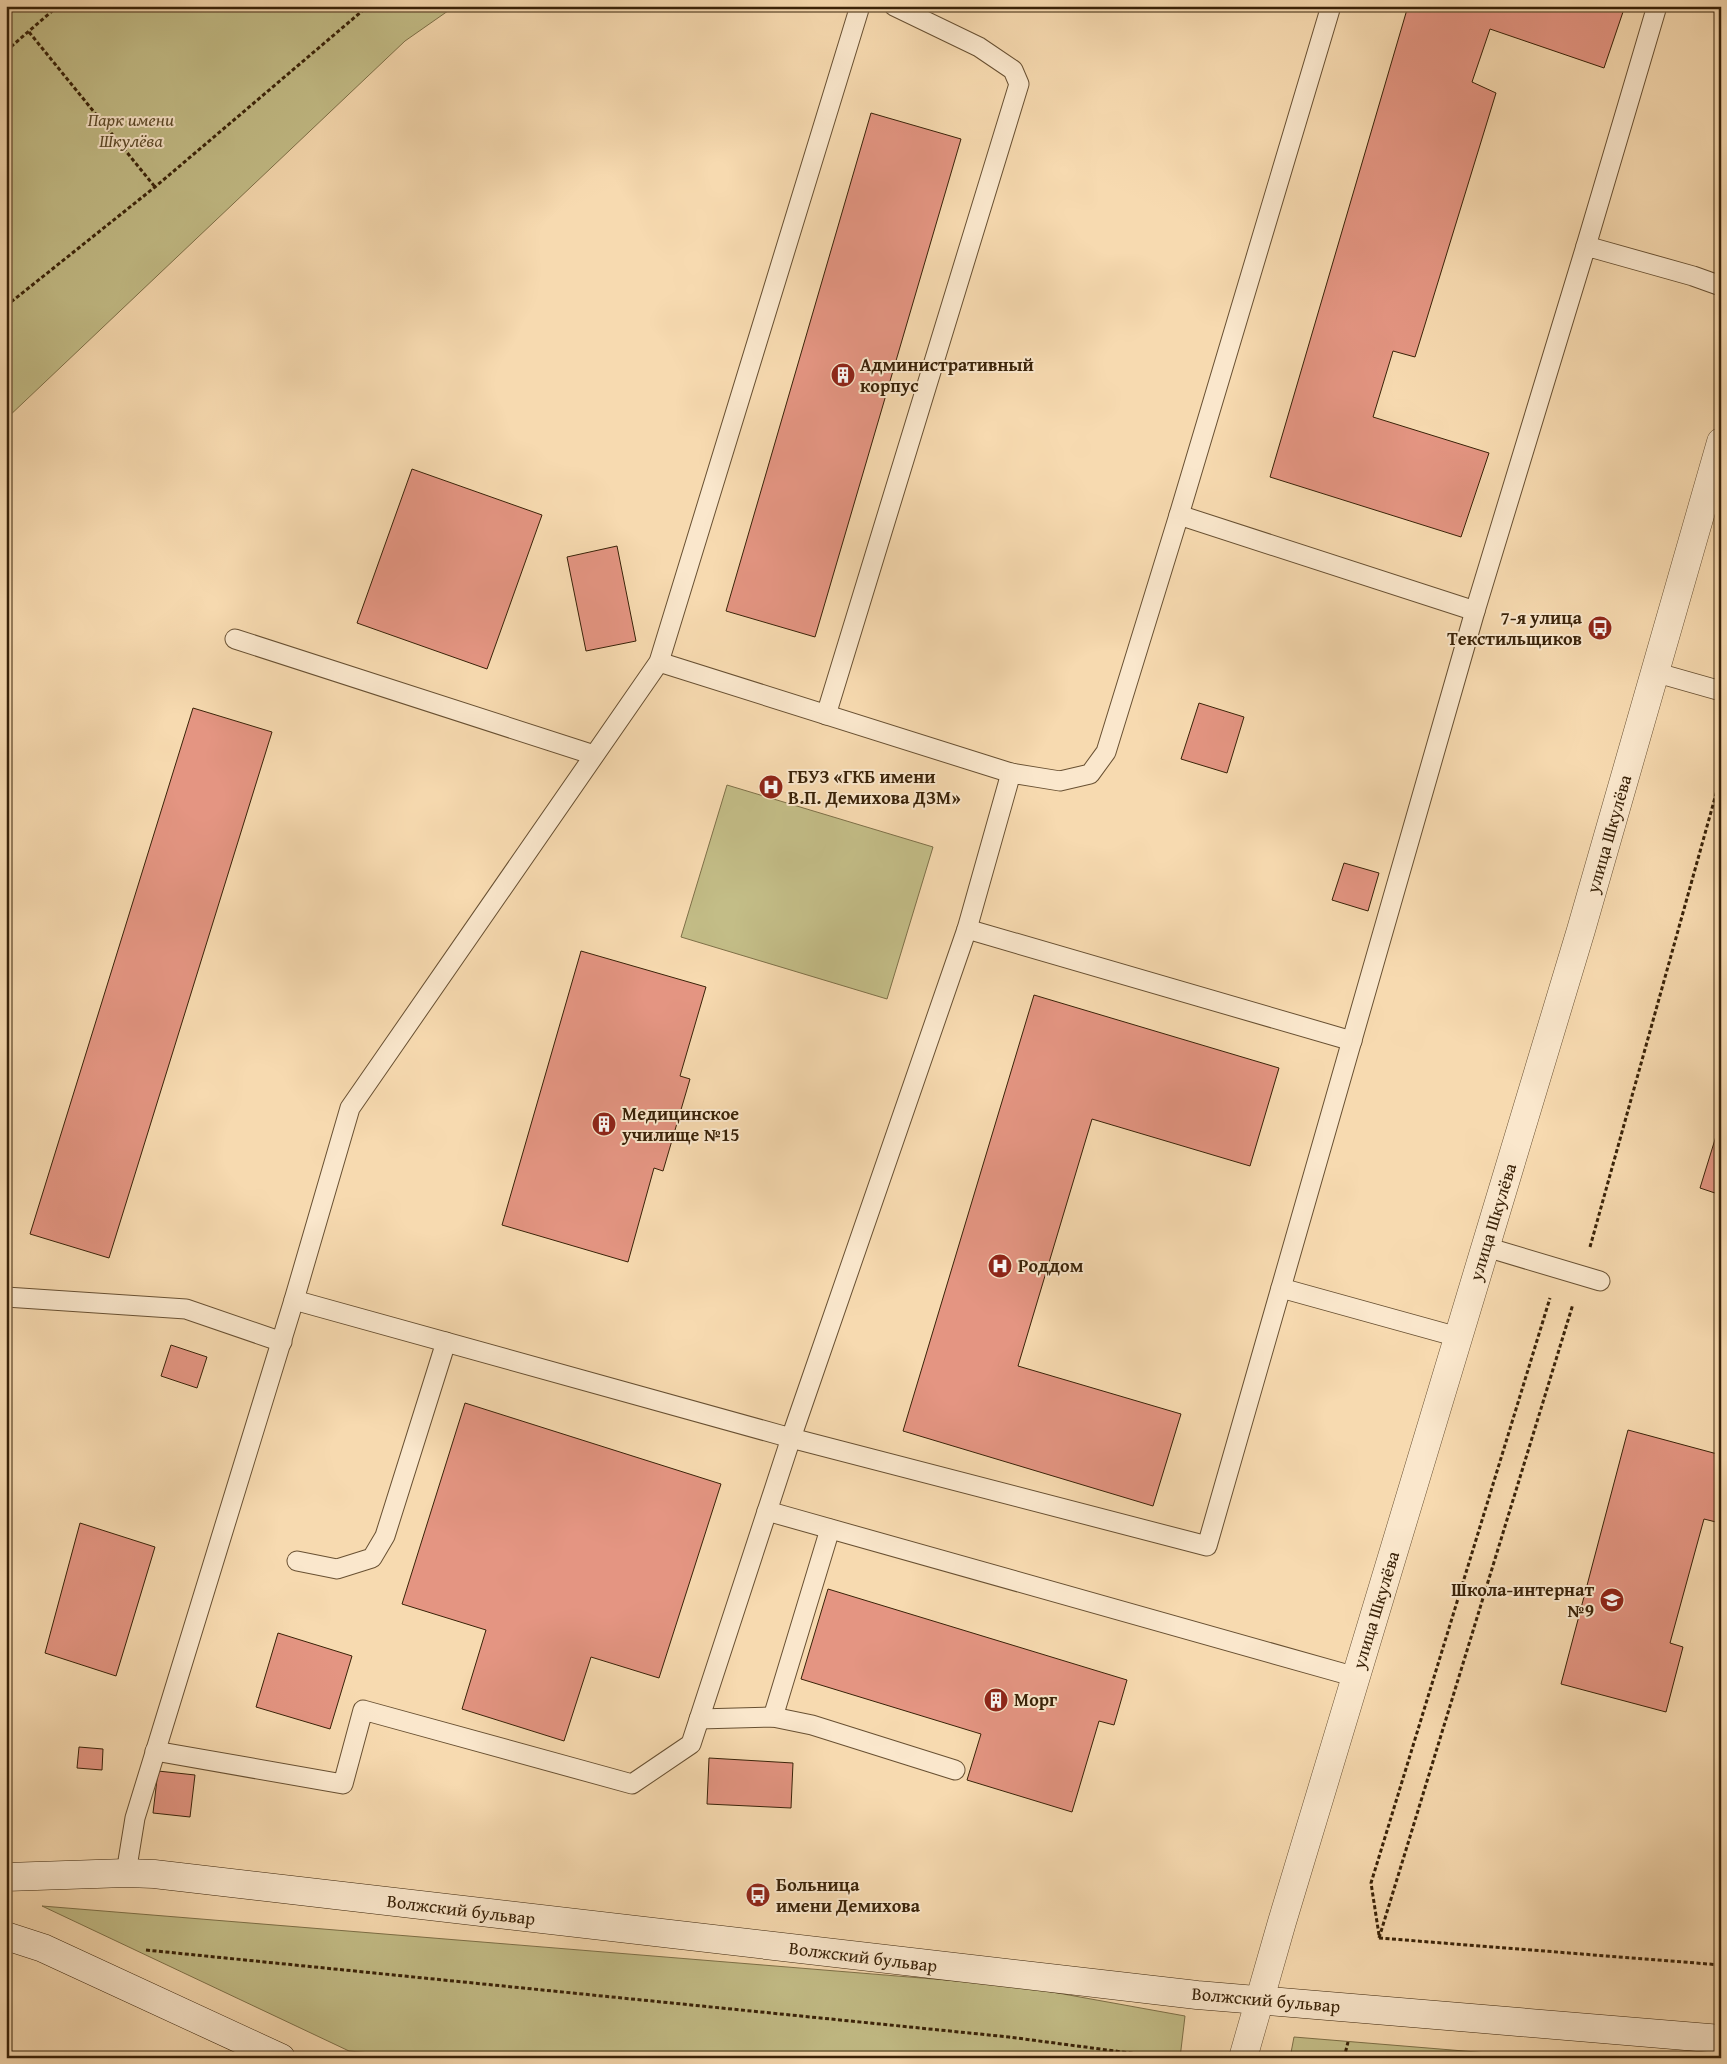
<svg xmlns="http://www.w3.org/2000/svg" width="1727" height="2064" viewBox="0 0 1727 2064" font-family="'Gentium Book Plus',serif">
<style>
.green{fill:#c3bd87;stroke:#7e7048}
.building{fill:#e49582;stroke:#392208}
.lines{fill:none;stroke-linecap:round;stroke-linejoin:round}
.service-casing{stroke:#685032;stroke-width:21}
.tertiary-casing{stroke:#685032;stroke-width:29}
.secondary-casing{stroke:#392208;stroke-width:29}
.path{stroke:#392208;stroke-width:3;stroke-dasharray:4 2.5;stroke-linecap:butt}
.service{stroke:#fae7cc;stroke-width:19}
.tertiary{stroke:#fae7cc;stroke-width:28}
.secondary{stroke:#fae7cc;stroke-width:28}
.labels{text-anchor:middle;stroke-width:4;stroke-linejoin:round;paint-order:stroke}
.park-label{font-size:18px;font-style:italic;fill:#5c4928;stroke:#fae7cc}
.poi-label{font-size:18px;font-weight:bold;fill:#392208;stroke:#fae7cc;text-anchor:start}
.street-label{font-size:18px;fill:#392208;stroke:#fae7cc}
</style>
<rect width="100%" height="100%" fill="#f7dab0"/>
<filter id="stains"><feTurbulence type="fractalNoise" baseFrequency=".004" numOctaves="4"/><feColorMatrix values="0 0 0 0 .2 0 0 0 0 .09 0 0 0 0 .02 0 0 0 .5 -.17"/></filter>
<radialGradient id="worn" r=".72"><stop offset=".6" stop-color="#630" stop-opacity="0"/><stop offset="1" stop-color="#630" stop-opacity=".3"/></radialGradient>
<!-- green -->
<g class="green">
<path d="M6,6H455L405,41L6,419Z"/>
<path d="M727,785L933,847L887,999L681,937Z"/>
<path d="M42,1906L1019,1986L1185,2016L1180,2058H424L349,2051Z"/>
<path d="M1294,2037L1549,2058H1290Z"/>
</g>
<!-- building -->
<g class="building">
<path d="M1408,6H1625L1604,68L1490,29L1472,82L1496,93L1415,357L1393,351L1373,417L1489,453L1461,537L1270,477Z"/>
<path d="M871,113L961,139L815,637L726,611Z"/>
<path d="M412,469L542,515L487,669L357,623Z"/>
<path d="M617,546L636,641L586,651L567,557Z"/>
<path d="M1199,703L1244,717L1227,773L1181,759Z"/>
<path d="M193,708L272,732L109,1258L30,1234Z"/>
<path d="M1344,863L1379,873L1368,911L1332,900Z"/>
<path d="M581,951L706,987L680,1076L690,1079L663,1171L654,1168L628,1262L502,1225Z"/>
<path d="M1034,995L1279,1068L1250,1166L1092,1119L1018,1366L1181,1414L1153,1506L903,1431Z"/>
<path d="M1721,1120V1195L1700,1188Z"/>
<path d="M171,1345L207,1357L197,1388L161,1376Z"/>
<path d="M465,1403L721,1484L659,1678L591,1657L564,1741L462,1709L486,1630L402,1604Z"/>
<path d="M1628,1430L1721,1455V1518L1720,1523L1704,1519L1670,1643L1683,1647L1666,1712L1561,1684Z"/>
<path d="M80,1523L155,1547L116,1676L45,1653Z"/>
<path d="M828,1589L1127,1680L1114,1725L1099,1721L1072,1812L967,1780L981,1734L801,1679Z"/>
<path d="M278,1633L352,1656L330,1729L256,1707Z"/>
<path d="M79,1747L103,1749L102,1770L77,1768Z"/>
<path d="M709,1758L793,1763L791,1808L707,1804Z"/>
<path d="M158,1771L195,1775L190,1817L153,1813Z"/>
</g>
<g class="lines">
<defs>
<g id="service">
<path d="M1586,246L1657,6"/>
<path d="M1179,515L1331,6"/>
<path d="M235,639L594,755"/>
<path d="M659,662L1011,773"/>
<path d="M1654,672L1721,691"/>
<path d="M826,715L1019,84L1013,70L979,47L894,6"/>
<path d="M967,929L1352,1041"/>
<path d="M1486,1247L1600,1281"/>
<path d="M1281,1288L1458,1337"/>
<path d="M6,1297L186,1309L282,1342"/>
<path d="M294,1300L350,1108L659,662L860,6"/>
<path d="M767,1511L1356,1677"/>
<path d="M297,1561L337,1569L372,1558L385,1536L446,1342"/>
<path d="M773,1717L830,1529"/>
<path d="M699,1719L773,1717L812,1725L955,1770"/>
<path d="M155,1751L343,1784L363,1710L632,1784L691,1744L791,1438L1207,1546L1475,611"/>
<path d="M126,1873L135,1818L294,1300L791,1438L967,929L1011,773L1060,781L1090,774L1106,752L1179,515L1475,611L1586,246L1693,276L1721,286"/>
</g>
<path id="tertiary" d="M1243,2058L1282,1922L1581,930L1721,442"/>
<g id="secondary">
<path d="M6,1877L126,1873L154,1874L1197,1995L1721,2039"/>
<path d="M6,1936L43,1948L281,2058"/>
</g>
</defs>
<!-- service casing -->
<use href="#service" class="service-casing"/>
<!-- tertiary casing -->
<use href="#tertiary" class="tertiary-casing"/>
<!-- secondary casing -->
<use href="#secondary" class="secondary-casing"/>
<!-- path -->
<g class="path">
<path d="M29,32L155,187"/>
<path d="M6,51L58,6"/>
<path d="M6,306L155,187L368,6"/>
<path d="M1590,1247L1721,776"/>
<path d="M1379,1935L1371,1883L1550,1298"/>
<path d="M1379,1938L1573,1304"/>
<path d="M1379,1938L1721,1965"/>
<path d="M146,1950L1009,2037L1168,2058"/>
<path d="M1344,2058L1348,2042"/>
</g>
<!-- service -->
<use href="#service" class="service"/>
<!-- tertiary -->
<use href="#tertiary" class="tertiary"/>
<!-- secondary -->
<use href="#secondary" class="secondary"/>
</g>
<!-- icons -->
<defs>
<symbol id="building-disc" viewBox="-11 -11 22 22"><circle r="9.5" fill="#8f2418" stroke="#fae7cc"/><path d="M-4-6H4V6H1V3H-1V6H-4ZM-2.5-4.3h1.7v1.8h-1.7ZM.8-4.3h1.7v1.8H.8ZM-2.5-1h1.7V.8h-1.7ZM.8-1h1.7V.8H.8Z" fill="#fff"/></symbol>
<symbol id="bus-disc" viewBox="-11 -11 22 22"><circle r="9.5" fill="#8f2418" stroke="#fae7cc"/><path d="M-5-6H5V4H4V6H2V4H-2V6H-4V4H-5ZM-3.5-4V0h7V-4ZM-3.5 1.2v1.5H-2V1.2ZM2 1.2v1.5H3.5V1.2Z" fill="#fff"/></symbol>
<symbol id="hospital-disc" viewBox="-11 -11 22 22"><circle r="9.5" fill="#8f2418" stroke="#fae7cc"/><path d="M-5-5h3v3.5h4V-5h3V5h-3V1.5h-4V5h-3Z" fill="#fff"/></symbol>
<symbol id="school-disc" viewBox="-11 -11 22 22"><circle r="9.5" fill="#8f2418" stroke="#fae7cc"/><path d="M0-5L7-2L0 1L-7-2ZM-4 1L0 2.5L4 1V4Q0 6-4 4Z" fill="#fff"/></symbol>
</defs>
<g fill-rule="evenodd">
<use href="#building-disc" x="829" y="361" width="28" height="28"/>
<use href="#bus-disc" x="1586" y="614" width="28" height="28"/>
<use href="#hospital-disc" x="757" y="773" width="28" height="28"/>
<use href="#building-disc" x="590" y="1110" width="28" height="28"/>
<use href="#hospital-disc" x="986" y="1252" width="28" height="28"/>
<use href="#school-disc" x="1598" y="1586" width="28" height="28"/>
<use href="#building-disc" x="982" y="1686" width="28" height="28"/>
<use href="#bus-disc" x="744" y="1881" width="28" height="28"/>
</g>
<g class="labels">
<!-- park labels -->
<g class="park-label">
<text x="131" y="126">Парк имени<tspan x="131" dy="21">Шкулёва</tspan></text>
</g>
<!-- poi labels -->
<g class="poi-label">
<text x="860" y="371">Административный<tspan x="860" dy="21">корпус</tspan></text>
<text x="1582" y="624" text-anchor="end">7-я улица<tspan x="1582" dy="21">Текстильщиков</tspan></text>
<text x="788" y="783">ГБУЗ «ГКБ имени<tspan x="788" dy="21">В.П. Демихова ДЗМ»</tspan></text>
<text x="622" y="1120">Медицинское<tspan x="622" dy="21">училище №15</tspan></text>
<text x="1018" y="1272">Роддом</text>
<text x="1594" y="1596" text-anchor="end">Школа-интернат<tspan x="1594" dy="21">№9</tspan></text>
<text x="1014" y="1706">Морг</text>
<text x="776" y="1891">Больница<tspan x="776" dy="21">имени Демихова</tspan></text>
</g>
<!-- street labels -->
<g class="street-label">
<text transform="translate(1609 834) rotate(-74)" y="6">улица Шкулёва</text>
<text transform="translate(1493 1222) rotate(-73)" y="6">улица Шкулёва</text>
<text transform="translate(1376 1610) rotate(-73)" y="6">улица Шкулёва</text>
<text transform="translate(461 1910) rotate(7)" y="6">Волжский бульвар</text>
<text transform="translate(863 1957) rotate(7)" y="6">Волжский бульвар</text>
<text transform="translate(1266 2000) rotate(5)" y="6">Волжский бульвар</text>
</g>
</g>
<!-- margin -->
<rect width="1727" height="2064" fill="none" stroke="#f7dab0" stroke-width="25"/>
<rect x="8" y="8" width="1712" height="2049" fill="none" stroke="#392208" stroke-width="2.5"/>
<rect x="12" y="12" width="1702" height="2039" fill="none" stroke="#392208"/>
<rect width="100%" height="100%" filter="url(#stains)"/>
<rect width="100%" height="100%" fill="url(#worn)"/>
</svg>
